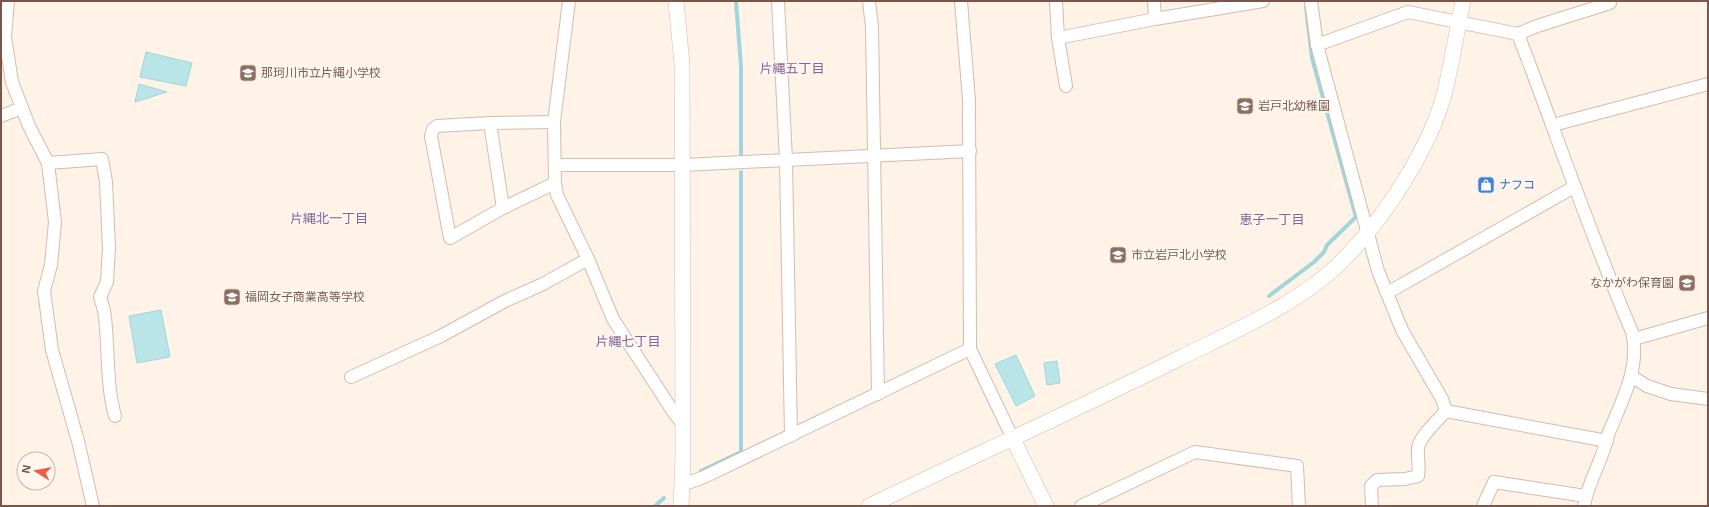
<svg xmlns="http://www.w3.org/2000/svg" width="1709" height="507" viewBox="0 0 1709 507" font-family="'Open Sans','Noto Sans JP',sans-serif">
<style>
.water{fill:#b9e5e9;stroke:#9ed6db}
.lines{fill:none;stroke-linecap:round;stroke-linejoin:round}
.stream{stroke:#9ed6db;stroke-width:4}
.minor-casing{stroke:#d3bbad;stroke-width:14}
.tertiary-casing{stroke:#d3bbad;stroke-width:16}
.minor{stroke:#fff;stroke-width:12}
.tertiary{stroke:#fff;stroke-width:15}
.labels{text-anchor:middle;stroke-width:4;stroke-linejoin:round;paint-order:stroke}
.education-label{font-size:12px;fill:#785e54;stroke:#fff7ed;text-anchor:start}
.shop-label{font-size:12px;fill:#366cbe;stroke:#fff7ed;text-anchor:start}
.neighbourhood-label{font-size:13px;fill:#85649c;stroke:#fff7ed}
</style>
<rect width="100%" height="100%" fill="#fef3e6"/>
<!-- water -->
<g class="water">
<path d="M146,52L192,63L186,86L140,77Z"/>
<path d="M139,84L167,92L135,102Z"/>
<path d="M161,310L170,357L137,363L129,316Z"/>
<path d="M1016,355L1035,396L1016,406L995,364Z"/>
<path d="M1057,361L1060,383L1047,385L1044,363Z"/>
</g>
<g class="lines">
<!-- stream -->
<g class="stream">
<path d="M736,1L741,67V156"/>
<path d="M1269,296L1314,262L1324,252L1327,245L1356,217L1312,58L1306,7"/>
<path d="M701,471L741,452V172"/>
<path d="M655,506L664,498"/>
</g>
<defs>
<g id="minor">
<path d="M8,1L5,37L12,82L29,126L48,163L55,222L51,265L44,291L52,350L78,441L93,506"/>
<path d="M569,1L554,122L555,183L557,195L588,259L613,319L674,413L683,424"/>
<path d="M778,1L786,160L791,436"/>
<path d="M869,1L872,27L878,394"/>
<path d="M961,1L969,100L970,349L1013,439"/>
<path d="M1056,1L1058,38L1066,86"/>
<path d="M1154,1L1155,19"/>
<path d="M1311,1L1317,45"/>
<path d="M1518,34C1556,133 1590,234 1632,332C1641,368 1621,402 1608,435C1603,460 1588,481 1584,506"/>
<path d="M1058,38L1155,19L1263,1"/>
<path d="M1,116L22,108"/>
<path d="M554,122L490,123L437,126L433,129L431,136L450,238L503,208L555,183"/>
<path d="M490,123L503,208"/>
<path d="M1553,125L1708,84"/>
<path d="M48,163L102,159L106,182L109,248L107,282L100,297C102,304 105,311 105,318C109,351 106,384 115,416"/>
<path d="M555,165H683L970,151"/>
<path d="M1387,293L1574,187"/>
<path d="M1634,339L1708,318"/>
<path d="M1631,376L1647,386L1671,394L1708,399"/>
<path d="M351,377L439,337L505,301L543,284L588,259"/>
<path d="M1446,411L1442,399L1402,330L1378,271L1317,45L1408,12L1518,34L1537,26L1610,3"/>
<path d="M1446,411L1607,441"/>
<path d="M682,485L704,477L970,349"/>
<path d="M1081,506L1195,452L1297,466L1299,506"/>
<path d="M1372,506L1371,486L1377,480L1405,479L1418,476C1420,466 1417,457 1418,448C1419,437 1439,419 1446,411"/>
<path d="M1483,506L1494,482L1585,496"/>
</g>
<g id="tertiary">
<path d="M676,1L682,64L683,456L681,506"/>
<path d="M1013,439L1046,506"/>
<path d="M869,506C973,456 1078,409 1180,358C1234,331 1301,303 1343,260C1384,219 1431,147 1445,91C1452,61 1457,31 1463,1"/>
</g>
</defs>
<!-- minor casing -->
<use href="#minor" class="minor-casing"/>
<!-- tertiary casing -->
<use href="#tertiary" class="tertiary-casing"/>
<!-- minor -->
<use href="#minor" class="minor"/>
<!-- tertiary -->
<use href="#tertiary" class="tertiary"/>
</g>
<!-- icons -->
<defs>
<symbol id="school-square" viewBox="-11 -11 22 22"><rect x="-9" y="-9" width="18" height="18" rx="4" fill="#8d6e63" stroke="#fff7ed"/><path d="M0-5L7-2L0 1L-7-2ZM-4 1L0 2.5L4 1V4Q0 6-4 4Z" fill="#fff"/></symbol>
<symbol id="shop-square" viewBox="-11 -11 22 22"><rect x="-9" y="-9" width="18" height="18" rx="4" fill="#3f7fe0" stroke="#fff7ed"/><path d="M-5-2.5h2.3a2.7 3.5 0 0 1 5.4 0H5L5.5 6h-11ZM-1.5-2.5h3a1.5 2.3 0 0 0-3 0Z" fill="#fff"/></symbol>
</defs>
<g fill-rule="evenodd">
<use href="#school-square" x="238" y="63" width="20" height="20"/>
<use href="#school-square" x="1235" y="96" width="20" height="20"/>
<use href="#shop-square" x="1476" y="175" width="20" height="20"/>
<use href="#school-square" x="1108" y="245" width="20" height="20"/>
<use href="#school-square" x="1677" y="273" width="20" height="20"/>
<use href="#school-square" x="222" y="287" width="20" height="20"/>
</g>
<g class="labels">
<!-- education labels -->
<g class="education-label">
<text x="261" y="77">那珂川市立片縄小学校</text>
<text x="1258" y="110">岩戸北幼稚園</text>
<text x="1131" y="259">市立岩戸北小学校</text>
<text x="1674" y="287" text-anchor="end">なかがわ保育園</text>
<text x="245" y="301">福岡女子商業高等学校</text>
</g>
<!-- shop labels -->
<g class="shop-label">
<text x="1499" y="189">ナフコ</text>
</g>
<!-- neighbourhood labels -->
<g class="neighbourhood-label">
<text x="792" y="73">片縄五丁目</text>
<text x="329" y="223">片縄北一丁目</text>
<text x="1272" y="224">恵子一丁目</text>
<text x="628" y="346">片縄七丁目</text>
</g>
</g>
<!-- border -->
<rect width="1709" height="507" fill="none" stroke="#795649" stroke-width="4"/>
<!-- north arrow -->
<g transform="translate(36 471) rotate(281)"><circle r="19" fill="#fff7ed" stroke="#c9b7ab"/>
<path d="M0-3L7 15L0 10L-7 15Z" fill="#ee5e44"/>
<text y="-6" font-size="11" font-weight="bold" text-anchor="middle" fill="#795649">N</text>
</g>
</svg>
